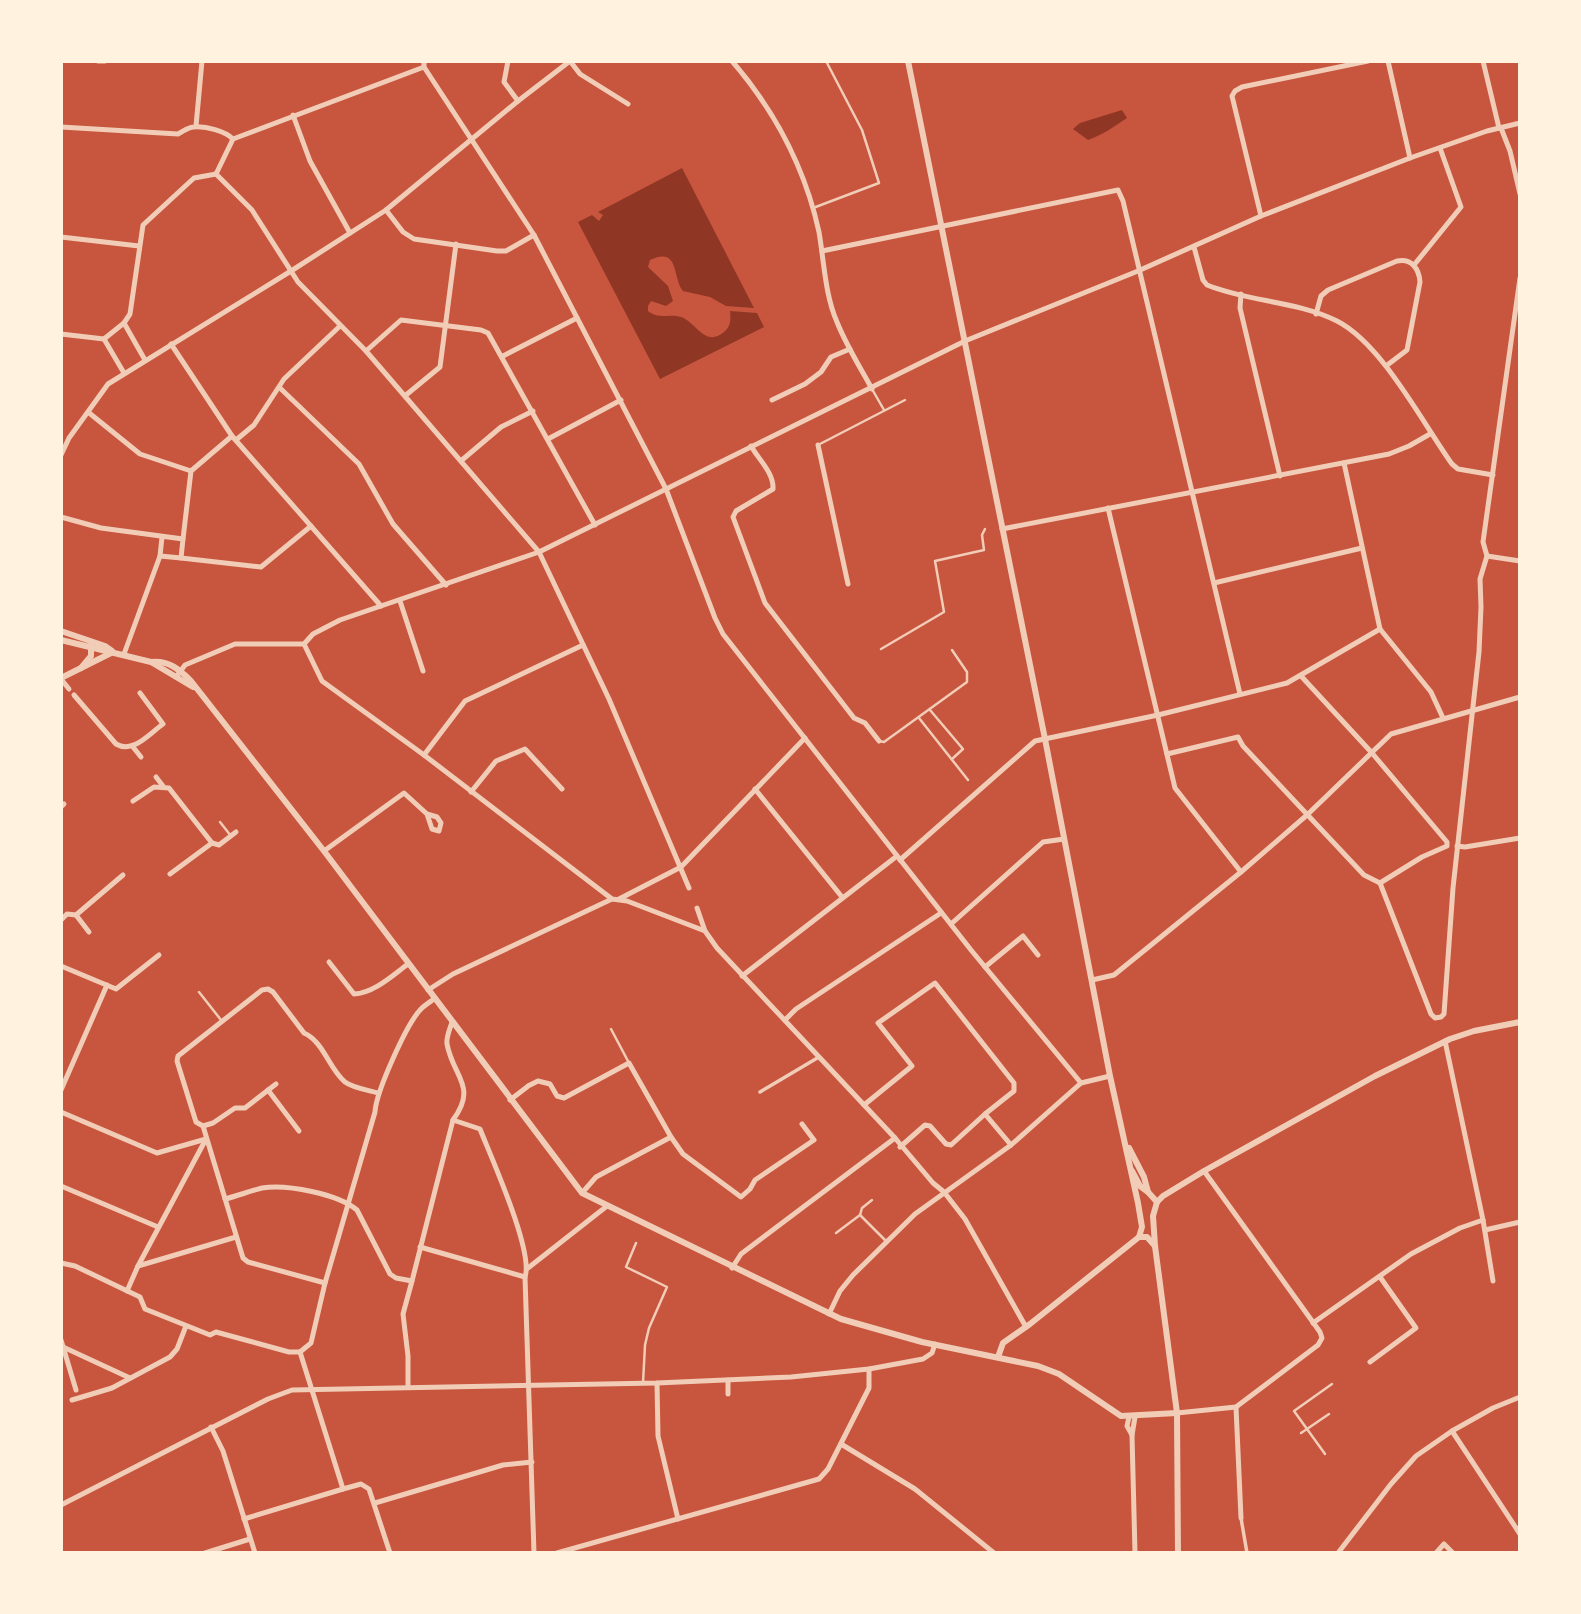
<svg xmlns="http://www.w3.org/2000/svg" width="1581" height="1614" viewBox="0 0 1581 1614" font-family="'Golos Text',sans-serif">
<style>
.water{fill:#8f3625}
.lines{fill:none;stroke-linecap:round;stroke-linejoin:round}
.service{stroke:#f1ccb7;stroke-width:2.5}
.pedestrian{stroke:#f1ccb7;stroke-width:3.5}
.minor{stroke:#f1ccb7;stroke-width:5}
.tertiary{stroke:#f1ccb7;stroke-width:6}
</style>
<rect width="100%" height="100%" fill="#c8553d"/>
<!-- water -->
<g class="water">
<path d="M1122,110L1127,118C1112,128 1102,135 1088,140L1073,129L1080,123Z"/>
<path d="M682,168L754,308L726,306L710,297L683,291C672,278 680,246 650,260L648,267L668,286L673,301L666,306L651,301L648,306V311C659,320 669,313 681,317C696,322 705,348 724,332C731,327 731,318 730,311L757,313L764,327L660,379L578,222L592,215L599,221L603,215L598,212Z"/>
</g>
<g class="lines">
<!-- service -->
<g class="service">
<path d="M813,208L879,183L862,130L826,61"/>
<path d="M872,389L884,410"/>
<path d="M818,445L905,400"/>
<path d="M881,649L944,612L935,561L984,550L982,535L985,529"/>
<path d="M930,710L963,749L952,759"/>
<path d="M919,718L968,780"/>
<path d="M879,741L884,742L967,682V672L952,650"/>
<path d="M220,822L231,836"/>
<path d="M199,992L221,1020"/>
<path d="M611,1029L629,1063"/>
<path d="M860,1215L862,1208L872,1200"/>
<path d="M836,1233L860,1215L887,1242"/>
<path d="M636,1243L626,1267L667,1287L649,1328L645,1345L643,1383"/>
<path d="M1301,1433L1307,1429L1294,1411L1332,1384"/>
<path d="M1325,1454L1307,1429L1329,1414"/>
</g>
<!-- pedestrian -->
<g class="pedestrian">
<path d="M760,1092L819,1057"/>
<path d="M1241,1518L1247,1553"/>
</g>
<!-- minor -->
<g class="minor">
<path d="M98,61H105"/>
<path d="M424,61V67L534,235L666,489L715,618L723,634L971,950L1081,1083"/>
<path d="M508,61L504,82L518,101"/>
<path d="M570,61L580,74L628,104"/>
<path d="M732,61C775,111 805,168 819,232C824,261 825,295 837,322C846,345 860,367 872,389"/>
<path d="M1388,61L1410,158"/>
<path d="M1483,61L1499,128"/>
<path d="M293,115L310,161L350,233"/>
<path d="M196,126L202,61"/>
<path d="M61,127L178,134C184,131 188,127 194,127C206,126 225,131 233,139L216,174"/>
<path d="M1501,128L1510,151L1520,194"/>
<path d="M233,139L424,67"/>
<path d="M216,174L252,210L298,282L366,351"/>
<path d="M386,210L403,232L414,239L497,251H506L534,235"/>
<path d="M1261,216L1232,96L1235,91L1242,87L1368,61"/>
<path d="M61,237L139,246"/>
<path d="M1194,247L1203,280L1207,285C1249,302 1297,301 1337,321C1382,344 1422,422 1452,464L1458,469L1493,475"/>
<path d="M822,251L1118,190L1123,201L1240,694"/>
<path d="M1414,265L1461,207L1440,148"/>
<path d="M1241,294L1240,308L1280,476"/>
<path d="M1316,314L1321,296L1328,290L1397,261C1411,258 1419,268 1420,282L1407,350L1386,366"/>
<path d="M61,334L104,339L124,323"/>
<path d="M104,339L124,373"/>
<path d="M171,344L232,436L381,606"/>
<path d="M503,356L577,318"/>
<path d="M145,360L124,323L130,314L143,225L194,178L216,174"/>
<path d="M280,388L359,464L393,524L446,585"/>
<path d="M406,395L440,367L456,244"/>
<path d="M772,400L805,384L821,372L831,357L850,349"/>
<path d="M88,412L140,454L191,471"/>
<path d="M548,439L621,400"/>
<path d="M236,440L254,425L284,379L340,326"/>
<path d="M818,445L848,584"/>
<path d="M751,446C759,460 774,473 773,489L736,511L733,517L765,603L854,718L865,723L879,741"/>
<path d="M61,455L69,438L108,384L291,271L386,210L518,101L570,61"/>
<path d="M462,460L501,427L533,411"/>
<path d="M1344,463L1380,629L1431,692L1443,718"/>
<path d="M1108,508L1175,788L1241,872"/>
<path d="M61,517L101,528L183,539L181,558L160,556L162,537"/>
<path d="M595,525L488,333L481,330L401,320L366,351L539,552L609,699L689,888"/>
<path d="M1002,529L1389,454L1409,446L1430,434"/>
<path d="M183,539L191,471L232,436"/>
<path d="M1487,556L1520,561"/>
<path d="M181,558L261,567L311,526"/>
<path d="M1214,583L1362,548"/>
<path d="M400,601L423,671"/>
<path d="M304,644L322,681L424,755L612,899L627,901L705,931L717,948L895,1138L933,1183L944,1192L965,1219L1026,1327"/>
<path d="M124,654L160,556"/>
<path d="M1301,676L1372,753L1447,842V846L1422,857L1380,883L1431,1014L1435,1018L1441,1017L1444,1014L1453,888L1479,652L1481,607L1480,579L1487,556L1483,542L1520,278"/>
<path d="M176,677L185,665L235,644H304L313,634L340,620L539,552L965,341L1138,271L1261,216L1410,158L1487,131L1520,123"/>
<path d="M61,679L69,689"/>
<path d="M74,695L116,744C133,754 149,734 163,724L140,693"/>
<path d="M133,747L141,757"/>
<path d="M1167,754L1238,737L1243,746L1364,875L1380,883"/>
<path d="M424,755L465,701L583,645"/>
<path d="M156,777L163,786"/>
<path d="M755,789L842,897"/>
<path d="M471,792L496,761L525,749L562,789"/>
<path d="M133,801L154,787L169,788L212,843"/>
<path d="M61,807L64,804"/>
<path d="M1457,846L1465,847L1520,838"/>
<path d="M324,851L404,793L427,814L437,817L441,823L439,831L432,829L427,814"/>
<path d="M900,860L1035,741L1158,715L1287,683L1380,629"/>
<path d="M170,874L212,843L219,845L236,832"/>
<path d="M619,899L681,867L805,738"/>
<path d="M697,908L705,931"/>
<path d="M76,915L89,932"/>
<path d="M61,920L67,914L76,915L123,875"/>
<path d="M951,924L1043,842L1064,839"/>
<path d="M329,962L354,994C374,993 393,975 408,964"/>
<path d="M61,966L116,989L159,955"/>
<path d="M985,967L1023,936L1038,955"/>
<path d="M742,976L897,856"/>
<path d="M1092,980L1114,975L1241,872L1307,815L1391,734L1520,697"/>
<path d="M428,990L453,974L612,899"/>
<path d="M785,1020L796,1009L941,913"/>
<path d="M452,1022C450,1029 446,1037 447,1044C453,1077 478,1086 453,1120L480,1129C491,1157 534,1252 525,1277L534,1553"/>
<path d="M1445,1041L1483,1220L1493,1281"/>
<path d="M528,1086L538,1081L550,1084L557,1096L564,1098L629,1063L671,1137"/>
<path d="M61,1090L107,985"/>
<path d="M268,1090L299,1131"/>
<path d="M510,1100L527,1087"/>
<path d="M864,1105L912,1066L878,1023L935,983L1014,1083V1091L985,1114L951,1145L946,1144L930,1126L925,1125L900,1147"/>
<path d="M61,1112L157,1153L206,1139"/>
<path d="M985,1114L1011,1145"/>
<path d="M203,1126L213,1123L235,1108H245L276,1084"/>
<path d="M61,1186L158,1227"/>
<path d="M582,1193L596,1177L671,1137L683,1154L741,1197L750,1189L755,1180L814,1140L802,1124"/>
<path d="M225,1199C237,1196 250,1191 262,1188C287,1184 338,1194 357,1210L390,1274L396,1278L412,1281L403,1314L408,1356V1387"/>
<path d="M1485,1230L1520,1222"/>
<path d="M420,1247L525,1277"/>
<path d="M61,1263L75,1266L140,1297L145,1309L210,1335L216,1332L289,1352H300"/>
<path d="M138,1266L206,1139"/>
<path d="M528,1268L607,1206"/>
<path d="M732,1268L741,1254L895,1138"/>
<path d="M412,1281L453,1120"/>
<path d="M325,1283L248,1262L243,1258L203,1126L196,1122L177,1061L178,1056L262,990L268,989L273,992L304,1033C324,1042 329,1069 345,1082C353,1088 368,1090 378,1093"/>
<path d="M127,1291L138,1266L236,1237"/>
<path d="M829,1314L840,1291L853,1275L915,1214L1011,1145L1081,1083L1110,1076"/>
<path d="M1313,1323L1411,1254L1460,1228L1483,1220"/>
<path d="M61,1340L76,1390"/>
<path d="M63,1347L130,1378"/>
<path d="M300,1352L311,1343L325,1283L375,1112C376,1092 407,1023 421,1009C425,1005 430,1002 434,999"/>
<path d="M300,1352L343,1489L361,1484L369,1489L390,1553"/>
<path d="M1370,1362L1416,1328L1380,1277"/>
<path d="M728,1380V1394"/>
<path d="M657,1383L658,1436L678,1519"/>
<path d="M72,1400L112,1388L170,1357L177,1349L186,1326"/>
<path d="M1236,1407L1241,1518"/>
<path d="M1177,1413L1236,1407L1318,1345L1322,1338L1320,1332L1204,1171"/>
<path d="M1129,1417L1127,1426L1132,1435"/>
<path d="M211,1427L223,1451L255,1553"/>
<path d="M1452,1431L1520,1534"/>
<path d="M841,1444L915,1489L994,1553"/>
<path d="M375,1503L503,1465L532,1462"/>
<path d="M61,1505L268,1399L292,1390L657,1383L791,1377L869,1369L923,1359L932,1353L935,1344"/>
<path d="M244,1519L343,1489"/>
<path d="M205,1553L250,1539"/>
<path d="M557,1553L819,1479L828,1469L869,1388V1369"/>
<path d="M1135,1553L1132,1435L1135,1417"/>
<path d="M1338,1553L1391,1484L1416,1456L1452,1431L1493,1408L1520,1397"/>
<path d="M1436,1553L1444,1544L1453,1553"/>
</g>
<!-- tertiary -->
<g class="tertiary">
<path d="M908,61L1045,739L1110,1076L1138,1203L1142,1227L1139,1237"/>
<path d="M61,631L105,646L112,651"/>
<path d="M61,640L151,662L193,687"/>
<path d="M151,662C168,660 179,669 191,681L324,851L582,1193L841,1319L922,1342L1038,1366L1059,1374L1121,1416L1177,1413"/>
<path d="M81,668L91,656V645"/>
<path d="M61,678L111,653"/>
<path d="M1129,1148L1144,1177L1148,1192L1157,1202"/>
<path d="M1132,1171L1140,1186L1148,1192"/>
<path d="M1157,1202L1163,1196L1204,1171L1375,1076L1450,1039L1474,1031L1520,1022"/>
<path d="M1157,1202L1153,1216L1155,1246L1177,1413L1178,1553"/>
<path d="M998,1357L1003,1343L1030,1324L1139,1237H1147L1155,1246"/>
</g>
</g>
<!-- border -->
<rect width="1581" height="1614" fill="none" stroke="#fff3e0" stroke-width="126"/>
</svg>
